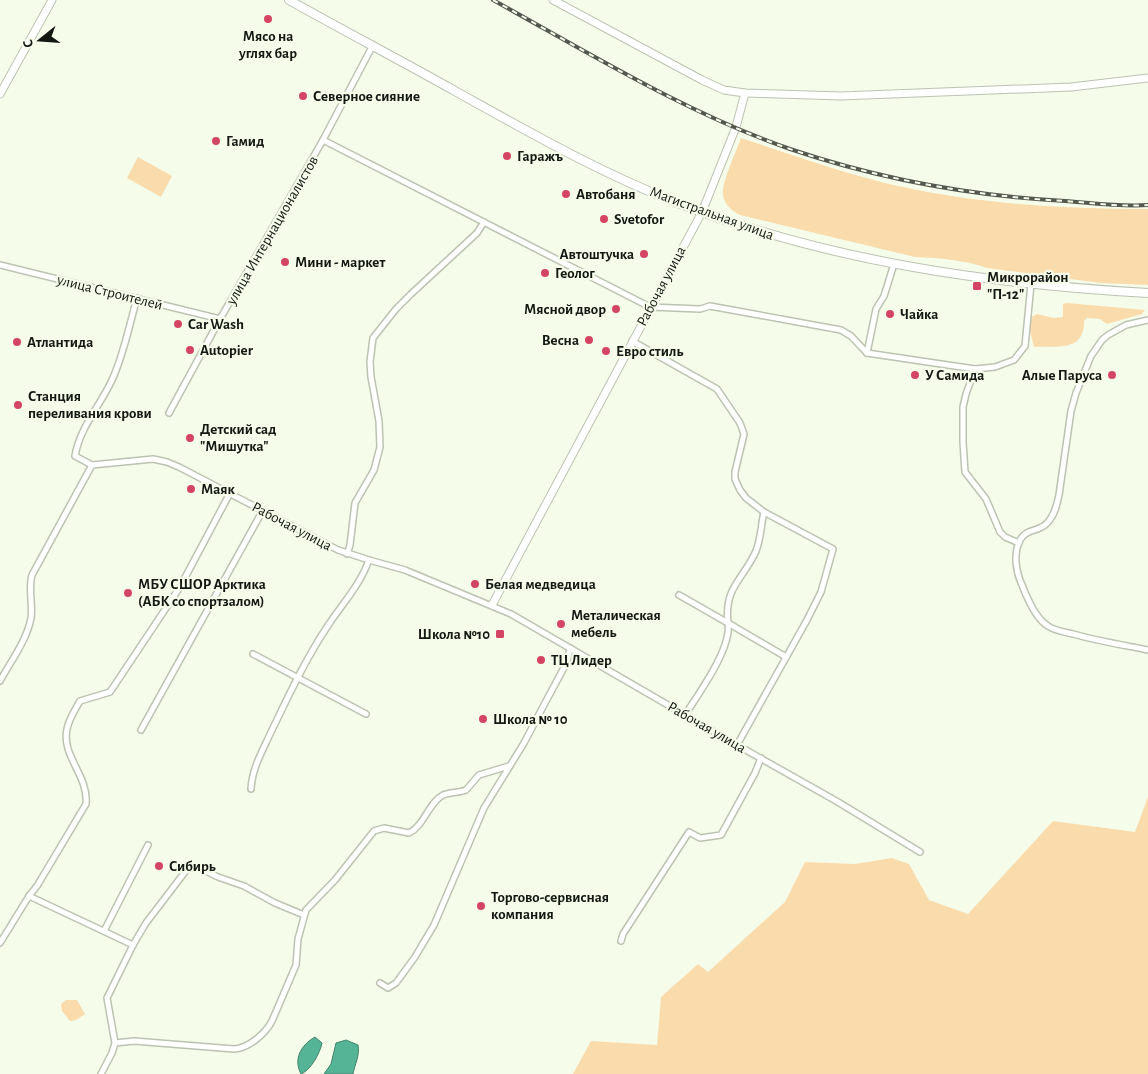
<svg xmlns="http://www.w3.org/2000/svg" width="1148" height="1074" viewBox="0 0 1148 1074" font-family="'Alegreya Sans',sans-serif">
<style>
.green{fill:#fadcac}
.water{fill:#54b495;stroke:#41856e}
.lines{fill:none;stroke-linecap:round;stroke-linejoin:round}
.street-casing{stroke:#bcc3b2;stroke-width:8}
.secondary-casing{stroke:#bcc3b2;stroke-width:9}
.primary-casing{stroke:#bcc3b2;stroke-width:10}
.street{stroke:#fff;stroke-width:5}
.secondary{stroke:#fff;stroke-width:7}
.primary{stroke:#fff;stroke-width:8}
.rail-casing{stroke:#54584f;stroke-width:4}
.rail{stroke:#f5fcea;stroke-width:2;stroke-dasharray:5.5;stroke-linecap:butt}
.poi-dot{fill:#d44463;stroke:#f5fcea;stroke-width:2}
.labels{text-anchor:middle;stroke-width:4.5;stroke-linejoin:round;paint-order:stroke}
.poi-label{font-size:15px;font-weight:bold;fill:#151812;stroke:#f5fcea;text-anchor:start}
.street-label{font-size:15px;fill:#151812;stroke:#f5fcea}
</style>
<rect width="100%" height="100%" fill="#f5fcea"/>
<!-- green -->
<g class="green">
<path d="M741,138C793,155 845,174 898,186C980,204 1064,209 1148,209V285L1101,283L987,268C964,260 940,258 915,257L740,215C732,211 724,204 723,195C721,183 737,150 741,138Z"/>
<path d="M138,157L172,176L161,197L127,178Z"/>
<path d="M1067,303L1145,310L1142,314L1107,324L1100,319L1087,318L1084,321C1085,352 1056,346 1034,347L1030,331V318L1037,314L1054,318L1063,317V304Z"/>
<path d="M1148,797V1074H573L591,1041L657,1045L661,997L698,964L708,972L785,902L805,862L855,864L892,858L909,864L929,900L968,914L1053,821L1135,832Z"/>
<path d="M66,1000H77L85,1014L76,1020L70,1021L62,1011L61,1004Z"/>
</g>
<!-- water -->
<g class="water">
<path d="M315,1037L322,1043C320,1053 311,1070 301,1074C293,1059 301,1045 315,1037Z"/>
<path d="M346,1040L358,1045C360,1056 355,1063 353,1074H324L331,1064L336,1043Z"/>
</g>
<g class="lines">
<defs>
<g id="street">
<path d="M323,140L650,307L700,309L710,306L841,330L851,336L867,353L975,369L995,367L1014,360L1025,346L1031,284"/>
<path d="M0,265L220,319"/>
<path d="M1148,320L1126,325L1108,335L1102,340L1091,356L1076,393L1071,411L1059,495C1057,505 1054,518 1045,525C1036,532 1026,529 1020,540C1013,554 1016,572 1022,585C1027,598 1036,619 1048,626C1055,631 1065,632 1073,634C1098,641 1123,645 1148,650"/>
<path d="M632,341L717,389L740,423L744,434L735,472V479L740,490L746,498L764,512L833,549L821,592L807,620L737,745"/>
<path d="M867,353L876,309L884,296L894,264"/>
<path d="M975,369L966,394L963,407V442L965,472L986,499L1000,532L1005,537L1019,543"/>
<path d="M169,413L220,319L323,140L373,45"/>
<path d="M92,465L75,456C80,427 100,406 112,380C124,354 129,326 137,298"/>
<path d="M764,512C761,525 761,538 756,551C743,580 724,587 728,623L786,657"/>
<path d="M347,554L350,545L355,503L374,470L380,447L379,421L371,377L370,362L373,338L396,309L411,294L477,233L484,222"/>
<path d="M679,595L728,623C732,648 699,693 685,715"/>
<path d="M253,654L366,714"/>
<path d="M0,681C11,661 27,640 31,618C33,603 28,589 32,575L92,465L153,459L167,462L179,467L338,550L369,560L405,570L511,614L737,745L838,802L920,852"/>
<path d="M141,730L263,510"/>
<path d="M251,789C252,768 263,750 271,732C289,695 306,658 329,624C343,603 360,585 369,560"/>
<path d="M29,896L133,945"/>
<path d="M104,931L148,845"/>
<path d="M621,941L623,934L689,832L700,838L721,835L755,773L761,758"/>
<path d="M0,943L29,896L37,886L86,804C89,776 61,756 67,729C69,719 75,710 80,701L110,692L180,587L230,493"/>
<path d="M380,983L388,988L396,983L415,957L434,925L484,808L524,743L545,703L567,662L570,648"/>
<path d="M115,1043L134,1041L234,1049C249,1048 265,1034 272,1021L296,965L298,939L306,910L335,880L374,831L384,828L409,833C425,825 428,803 443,795C450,792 459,793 466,790L479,775L509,766"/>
<path d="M101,1074L112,1053L115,1043L107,998L133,945L146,923L188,868L195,866L218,877L244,886L275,903L304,915"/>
</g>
<g id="secondary">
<path d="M553,0L702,80L724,90L745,93L841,96L1071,87L1148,78"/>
<path d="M0,94L52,0"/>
<path d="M492,605L702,212L736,127L745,93"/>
</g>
<path id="primary" d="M289,0C344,31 400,60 455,91C527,131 600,173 678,203C828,261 988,284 1148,293"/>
</defs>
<!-- street casing -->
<use href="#street" class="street-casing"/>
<!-- secondary casing -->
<use href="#secondary" class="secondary-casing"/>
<!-- primary casing -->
<use href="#primary" class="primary-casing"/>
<!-- street -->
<use href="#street" class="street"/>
<!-- secondary -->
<use href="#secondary" class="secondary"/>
<!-- primary -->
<use href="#primary" class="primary"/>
<defs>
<path id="rail" d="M493,0C589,53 686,113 790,149C879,179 972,196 1065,201C1093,203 1120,207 1148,205"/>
</defs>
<!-- rail casing -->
<use href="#rail" class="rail-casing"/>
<!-- rail -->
<use href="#rail" class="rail"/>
</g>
<!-- markers -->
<g class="poi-dot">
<circle cx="268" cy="19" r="5"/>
<circle cx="303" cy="96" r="5"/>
<circle cx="216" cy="141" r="5"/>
<circle cx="507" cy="156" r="5"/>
<circle cx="566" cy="194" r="5"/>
<circle cx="604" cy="219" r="5"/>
<circle cx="644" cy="254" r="5"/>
<circle cx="285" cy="262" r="5"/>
<circle cx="545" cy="273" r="5"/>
<rect x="972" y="281" width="10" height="10" rx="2.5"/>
<circle cx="616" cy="309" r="5"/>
<circle cx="890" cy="314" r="5"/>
<circle cx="178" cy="324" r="5"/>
<circle cx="589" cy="340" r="5"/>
<circle cx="17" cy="342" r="5"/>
<circle cx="190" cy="350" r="5"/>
<circle cx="606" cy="351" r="5"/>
<circle cx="915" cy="375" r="5"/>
<circle cx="1112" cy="375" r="5"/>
<circle cx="18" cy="405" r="5"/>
<circle cx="190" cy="438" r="5"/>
<circle cx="191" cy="489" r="5"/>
<circle cx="475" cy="584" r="5"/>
<circle cx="128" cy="593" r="5"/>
<circle cx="561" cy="624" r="5"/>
<rect x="495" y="629" width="10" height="10" rx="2.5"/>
<circle cx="541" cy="660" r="5"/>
<circle cx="483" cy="719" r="5"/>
<circle cx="159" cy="866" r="5"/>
<circle cx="481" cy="906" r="5"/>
</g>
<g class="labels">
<!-- poi labels -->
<g class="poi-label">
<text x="268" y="41" text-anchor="middle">Мясо на<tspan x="268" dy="17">углях бар</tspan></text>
<text x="313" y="101">Северное сияние</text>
<text x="226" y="146">Гамид</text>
<text x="517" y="161">Гаражъ</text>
<text x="576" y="199">Автобаня</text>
<text x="614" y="224">Svetofor</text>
<text x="634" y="259" text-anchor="end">Автоштучка</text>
<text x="295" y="267">Мини - маркет</text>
<text x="555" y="278">Геолог</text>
<text x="987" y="282">Микрорайон<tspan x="987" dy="17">"П-12"</tspan></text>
<text x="606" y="314" text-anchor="end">Мясной двор</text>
<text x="900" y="319">Чайка</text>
<text x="188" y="329">Car Wash</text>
<text x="579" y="345" text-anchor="end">Весна</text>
<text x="27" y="347">Атлантида</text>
<text x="200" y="355">Autopier</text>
<text x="616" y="356">Евро стиль</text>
<text x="925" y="380">У Самида</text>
<text x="1102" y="380" text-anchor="end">Алые Паруса</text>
<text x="28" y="401">Станция<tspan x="28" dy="17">переливания крови</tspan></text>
<text x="200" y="434">Детский сад<tspan x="200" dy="17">"Мишутка"</tspan></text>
<text x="201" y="494">Маяк</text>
<text x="138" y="589">МБУ СШОР Арктика<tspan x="138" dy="17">(АБК со спортзалом)</tspan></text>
<text x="485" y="589">Белая медведица</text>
<text x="571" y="620">Металическая<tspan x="571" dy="17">мебель</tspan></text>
<text x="490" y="639" text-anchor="end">Школа №10</text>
<text x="551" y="665">ТЦ Лидер</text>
<text x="493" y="724">Школа № 10</text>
<text x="169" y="871">Сибирь</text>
<text x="491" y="902">Торгово-сервисная<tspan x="491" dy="17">компания</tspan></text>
</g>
<!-- street labels -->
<g class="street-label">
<text transform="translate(712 213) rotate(20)" y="5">Магистральная улица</text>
<text transform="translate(272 230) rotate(-60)" y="5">улица Интернационалистов</text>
<text transform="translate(661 286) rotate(-62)" y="5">Рабочая улица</text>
<text transform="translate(110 292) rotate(14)" y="5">улица Строителей</text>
<text transform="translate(292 526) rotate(28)" y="5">Рабочая улица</text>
<text transform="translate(707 727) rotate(30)" y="5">Рабочая улица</text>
</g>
</g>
<!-- north arrow -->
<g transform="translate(40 40) rotate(253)" stroke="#f5fcea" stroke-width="4" paint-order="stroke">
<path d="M0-4L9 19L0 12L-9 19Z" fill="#151812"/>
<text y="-8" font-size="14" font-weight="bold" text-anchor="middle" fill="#151812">С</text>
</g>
</svg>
